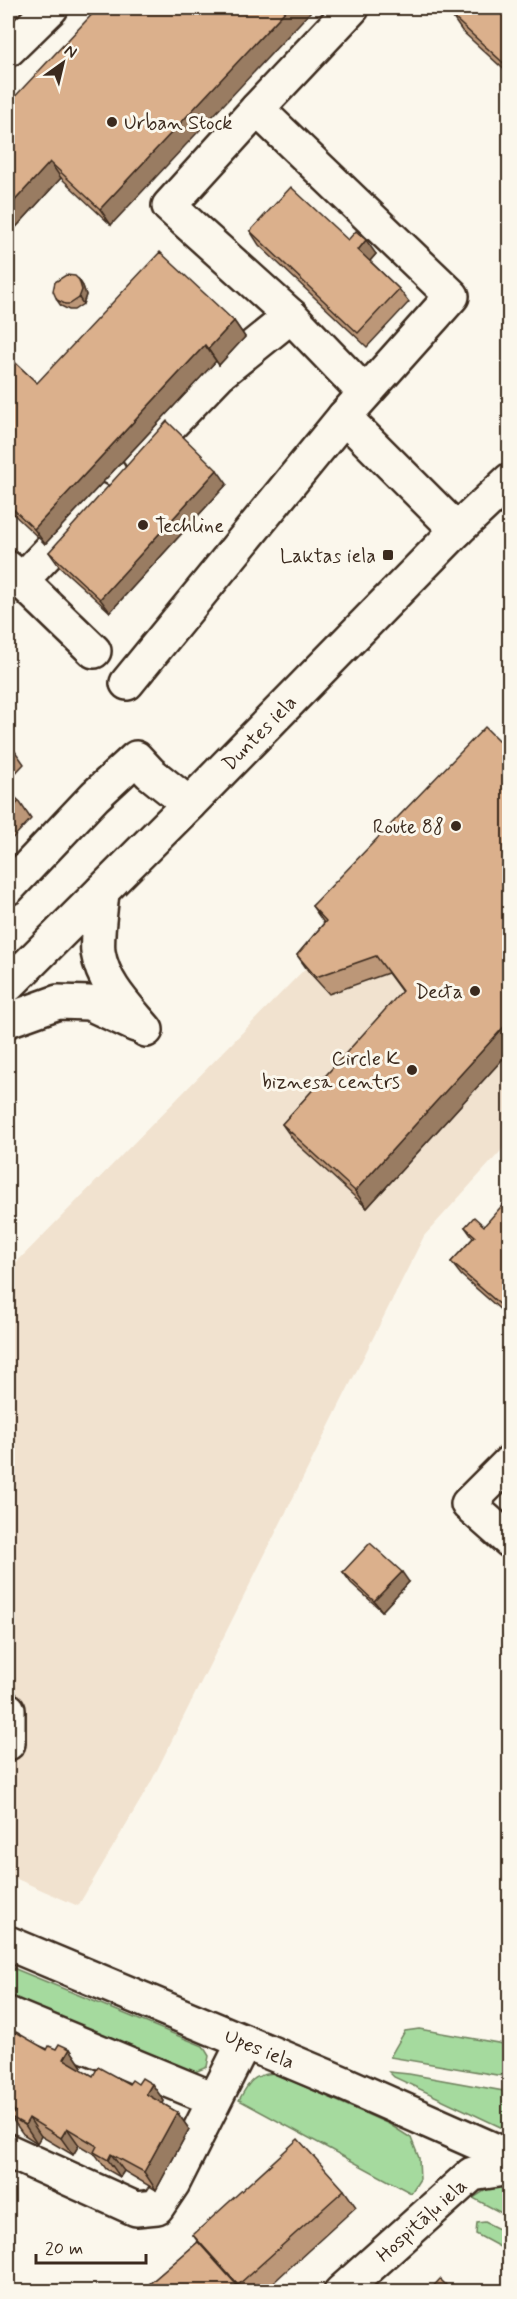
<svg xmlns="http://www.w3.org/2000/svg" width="517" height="2299" viewBox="0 0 517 2299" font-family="Mynerve,sans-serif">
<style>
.built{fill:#f1e2cf}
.green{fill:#a5da9e;stroke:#70825e;stroke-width:1.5}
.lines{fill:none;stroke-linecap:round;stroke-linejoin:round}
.minor-casing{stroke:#3b2a1e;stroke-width:38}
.major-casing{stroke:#3b2a1e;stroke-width:38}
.minor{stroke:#fbf7ec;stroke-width:33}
.major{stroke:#fbf7ec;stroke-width:33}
.wall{fill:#bc9778;stroke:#3b2a1e;stroke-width:1.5}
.shaded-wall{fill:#997b62;stroke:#3b2a1e;stroke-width:1.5}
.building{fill:#dbb08c;stroke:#3b2a1e;stroke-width:1.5}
.poi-dot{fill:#3b2a1e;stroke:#fbf7ec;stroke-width:2}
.labels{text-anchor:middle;stroke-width:6;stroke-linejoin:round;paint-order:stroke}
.poi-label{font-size:20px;fill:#3b2a1e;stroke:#fbf7ec;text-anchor:end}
.street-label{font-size:20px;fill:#3b2a1e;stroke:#fbf7ec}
</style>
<rect width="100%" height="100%" fill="#fbf7ec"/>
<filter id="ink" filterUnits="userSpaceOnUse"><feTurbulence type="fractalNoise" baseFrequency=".0167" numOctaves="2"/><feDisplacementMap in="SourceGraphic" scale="12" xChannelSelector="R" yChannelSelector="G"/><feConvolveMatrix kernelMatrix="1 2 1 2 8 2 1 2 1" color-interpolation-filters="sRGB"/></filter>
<g filter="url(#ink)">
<!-- built -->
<path class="built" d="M509,761V1142L424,1236L150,1784L78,1906L8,1875V1271Z"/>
<!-- green -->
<g class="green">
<path d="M8,1966L203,2046L209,2056L207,2067L190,2074L8,1998Z"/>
<path d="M419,2029L509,2045V2077L390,2057L405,2031Z"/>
<path d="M389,2072L409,2074L509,2092V2131L394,2077Z"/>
<path d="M274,2073L389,2124L411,2138L419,2158L420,2179L411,2193L239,2100C249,2082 252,2075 274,2073Z"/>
<path d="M495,2184H509V2217L473,2198Z"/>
<path d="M485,2222L509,2234V2252L476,2234L477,2223Z"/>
</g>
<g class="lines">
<defs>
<g id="minor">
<path d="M8,47L9,49L51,8"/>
<path d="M257,109L169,206L291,316L365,393"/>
<path d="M344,417L457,530"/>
<path d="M140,456L219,374L291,316"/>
<path d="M8,568L94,651"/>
<path d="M21,581L98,500"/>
<path d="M127,683L344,417L452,296L257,109L352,8"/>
<path d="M8,888L95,796L136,758L150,773L189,804"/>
<path d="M102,891C101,908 96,936 98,952C103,984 126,1006 146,1030"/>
<path d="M8,1020L58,1002L89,1003L136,1025"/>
<path d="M510,1462L468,1504L510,1541"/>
<path d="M8,1710V1743"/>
<path id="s1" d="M8,1943L345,2084L510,2157"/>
<path d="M8,2014L214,2099"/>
<path d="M8,2151L136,2209L157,2207L173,2183L244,2042"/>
<path id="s2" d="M341,2292L472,2174L510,2168"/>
</g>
<g id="major">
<path id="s3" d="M8,985L189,804L457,530L510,480"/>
</g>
</defs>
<!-- minor casing -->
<use href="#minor" class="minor-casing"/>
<!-- major casing -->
<use href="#major" class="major-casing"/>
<!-- minor -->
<use href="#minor" class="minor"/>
<!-- major -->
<use href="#major" class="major"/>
</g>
<!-- wall -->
<g class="wall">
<path d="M98,8L111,225L61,178L8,236Z"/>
<path d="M510,8V75L462,31L451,15Z"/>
<path d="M250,231L348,240L376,254L370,261L399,289L409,302L367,347L259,245Z"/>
<path d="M79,280L83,286L86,295L83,304L74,310H69L61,306L57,300Z"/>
<path d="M234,321L245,337L219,365L216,361L45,544L8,509V356L37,383Z"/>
<path d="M227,484L110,612L59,566L49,552Z"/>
<path d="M510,741V1051L367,1208L294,1141L282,1124L402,992L388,973L329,994L309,972L297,955L324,923L312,906Z"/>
<path d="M8,742L12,747L24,764L8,781Z"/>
<path d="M8,791L19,801L31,819L8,843Z"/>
<path d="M510,1202V1318L461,1275L451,1262L473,1238L465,1227L484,1226Z"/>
<path d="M343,1572L409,1582L382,1611L351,1583Z"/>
<path d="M8,2039L10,2041L47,2050L70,2049L82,2067L80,2069L93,2076L129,2084H152L164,2101L163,2104L177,2112L189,2129L156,2190L124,2171L120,2177L106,2169L96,2155L79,2145L73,2155L41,2136L37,2143L23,2134L13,2120L8,2117Z"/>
<path d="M344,2190L356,2207L263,2292H140L198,2242L193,2235Z"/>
</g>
<!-- shaded-wall -->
<g class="shaded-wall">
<path d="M288,8H314L111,225L100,209Z"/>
<path d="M50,162L61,178L8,236V208Z"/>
<path d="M366,240L376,254L368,263L358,250Z"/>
<path d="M79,280L83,286L86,295L83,304L79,298Z"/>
<path d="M234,321L245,337L219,365L208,349Z"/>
<path d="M205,345L216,361L45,544L34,529Z"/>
<path d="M217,470L227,484L110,612L100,599Z"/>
<path d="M510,1020V1051L367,1208L355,1191Z"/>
<path d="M402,1572L409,1582L382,1611L374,1601Z"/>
<path d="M70,2049L82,2067L76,2077L64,2059Z"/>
<path d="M152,2084L164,2101L158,2112L146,2094Z"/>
<path d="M177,2112L189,2129L156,2190L144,2172Z"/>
<path d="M29,2118L41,2136L37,2143L25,2125Z"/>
<path d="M67,2128L79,2145L73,2155L61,2138Z"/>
<path d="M111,2154L124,2171L120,2177L108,2160Z"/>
</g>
<!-- building -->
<g class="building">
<path d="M98,8H288L100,209L50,162L8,208V104Z"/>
<path d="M458,8H510V69L451,15Z"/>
<path d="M291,187L348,240L356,231L366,240L358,250L399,289L358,333L250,231Z"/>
<path d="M160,252L234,321L208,349L205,345L34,529L8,504V356L37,383Z"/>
<path d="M66,275L75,276L79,280L82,290L79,298L70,304H65L57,300L53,291L55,282Z"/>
<path d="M167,421L217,470L100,599L49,552Z"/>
<path d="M485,727L504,746L510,741V1020L355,1191L282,1124L402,991L376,956L316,977L297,955L326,921L312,906Z"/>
<path d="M8,742L12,747L8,752Z"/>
<path d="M8,791L19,801L8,814Z"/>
<path d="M507,1200L510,1202V1313L451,1262L475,1236L465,1227L474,1217L484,1226Z"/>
<path d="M370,1543L402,1572L374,1601L343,1572Z"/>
<path d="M16,2032L47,2050L49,2046L56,2049L59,2044L70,2049L64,2059L93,2076L98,2067L129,2084L132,2080L138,2084L142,2078L152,2084L146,2094L177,2112L144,2172L111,2154L108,2160L94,2152L97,2146L67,2128L61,2138L29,2118L25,2125L11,2117L15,2111L8,2106V2039L10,2041Z"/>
<path d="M298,2139L344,2190L238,2285L193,2235Z"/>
<path d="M198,2242L243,2292H140Z"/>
<path d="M440,2279L453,2292H428Z"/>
</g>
</g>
<!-- markers -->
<g class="poi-dot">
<circle cx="112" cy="122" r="6"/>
<circle cx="143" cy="525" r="6"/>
<rect x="382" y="549" width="12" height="12" rx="3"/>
<circle cx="456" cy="826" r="6"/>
<circle cx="475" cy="991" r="6"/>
<circle cx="412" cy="1070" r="6"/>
</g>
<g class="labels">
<!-- poi labels -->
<g class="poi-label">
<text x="124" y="129" text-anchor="start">Urban Stock</text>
<text x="155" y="532" text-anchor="start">Techline</text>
<text x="376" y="562">Laktas iela</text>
<text x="444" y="833">Route 88</text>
<text x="463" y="998">Decta</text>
<text x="400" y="1065">Circle K<tspan x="400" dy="23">biznesa centrs</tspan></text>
</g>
<!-- street labels -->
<g class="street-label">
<text dy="7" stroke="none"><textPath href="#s3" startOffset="356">Duntes iela</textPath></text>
<text dy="7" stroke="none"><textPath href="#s1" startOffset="273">Upes iela</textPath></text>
<text dy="7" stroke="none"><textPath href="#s2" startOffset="108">Hospitāļu iela</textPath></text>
</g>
</g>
<!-- margin -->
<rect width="517" height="2299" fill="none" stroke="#fbf7ec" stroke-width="30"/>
<rect x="15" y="15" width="487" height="2269" fill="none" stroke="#3b2a1e" stroke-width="2" filter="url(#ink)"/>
<!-- north arrow -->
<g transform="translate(63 63) rotate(34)" stroke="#fbf7ec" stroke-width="4.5" paint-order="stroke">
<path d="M0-4.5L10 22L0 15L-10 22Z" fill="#3b2a1e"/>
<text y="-9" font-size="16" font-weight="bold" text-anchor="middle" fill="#3b2a1e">N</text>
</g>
<!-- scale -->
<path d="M36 2254v9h110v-9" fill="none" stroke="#3b2a1e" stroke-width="3"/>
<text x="45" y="2254" font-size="18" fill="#3b2a1e" stroke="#fbf7ec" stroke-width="4.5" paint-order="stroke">20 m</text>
</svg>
